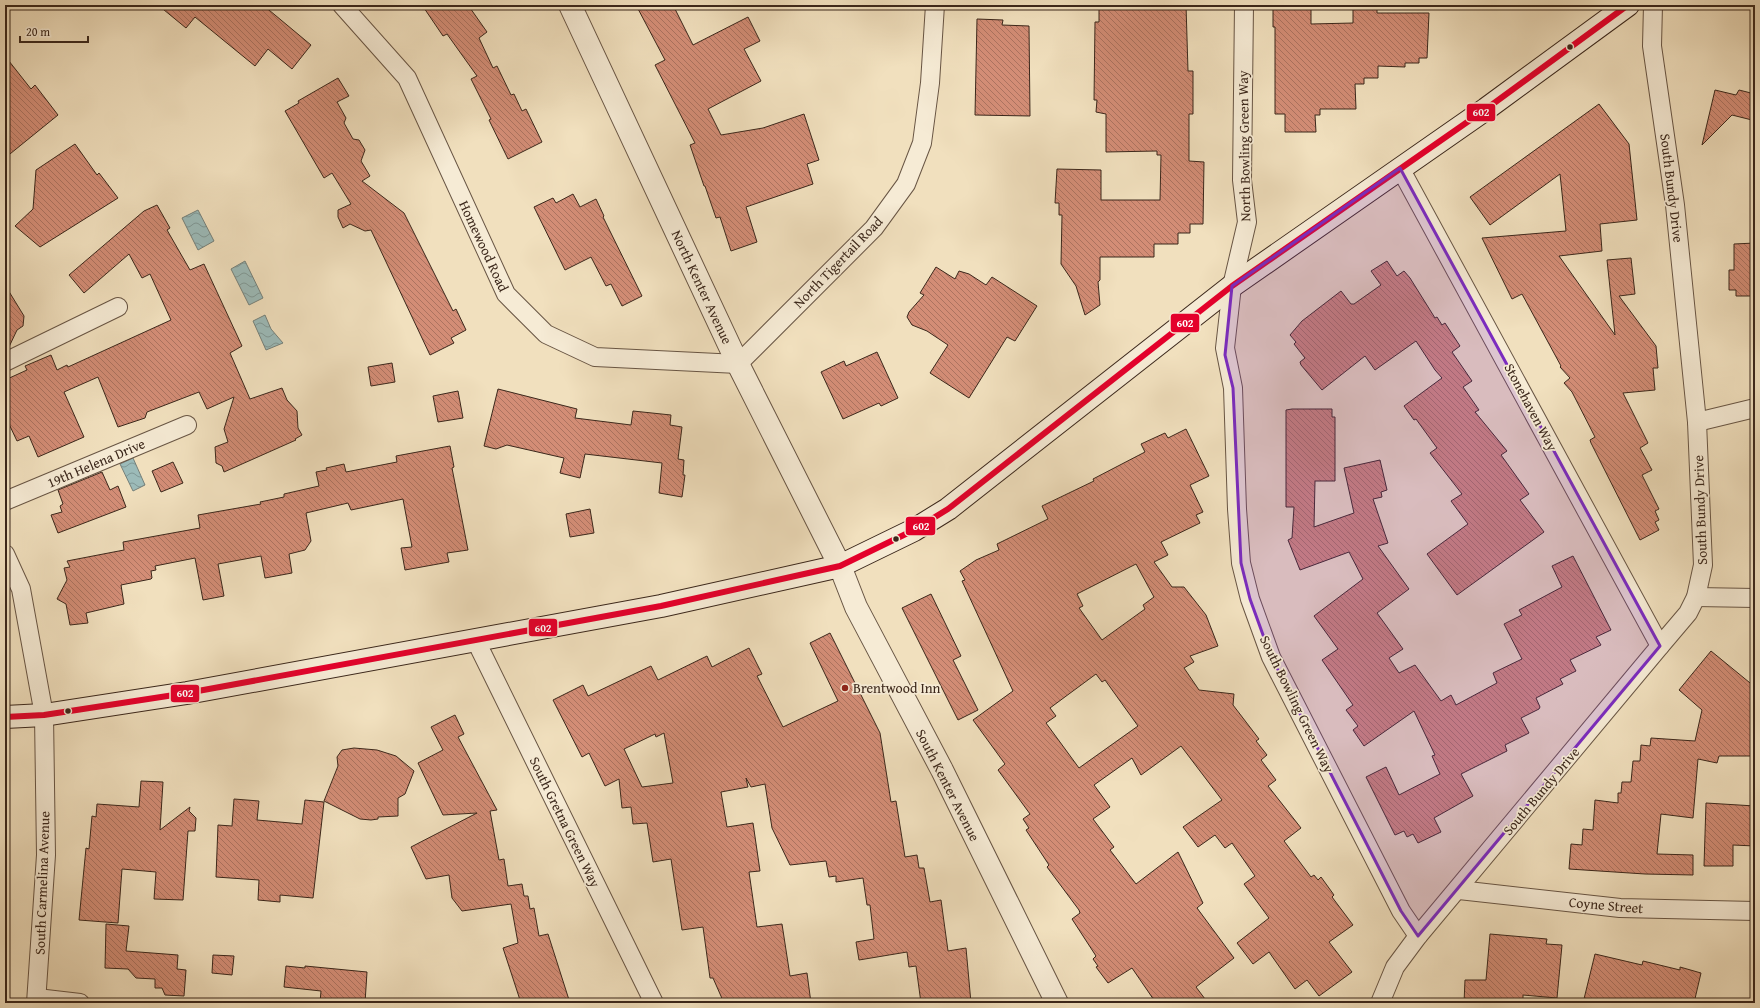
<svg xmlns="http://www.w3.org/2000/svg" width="1760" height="1008" viewBox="0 0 1760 1008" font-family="'Gentium Book Plus',serif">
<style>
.water{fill:url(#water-waves);stroke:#75807a}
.building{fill:url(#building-back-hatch);stroke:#3b271b;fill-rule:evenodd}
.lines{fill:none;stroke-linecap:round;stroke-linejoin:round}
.minor-casing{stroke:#685544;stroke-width:20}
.tertiary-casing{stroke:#685544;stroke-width:24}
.secondary-casing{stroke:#3b271b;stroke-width:24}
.minor{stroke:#f6ebd5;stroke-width:18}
.tertiary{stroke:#f6ebd5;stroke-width:22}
.secondary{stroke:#f6ebd5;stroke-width:22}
.bus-1-casing{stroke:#f6ebd5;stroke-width:9}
.bus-1{stroke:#e4002b;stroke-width:6}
.marked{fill:#7b2cbf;fill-opacity:0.2;stroke:#7b2cbf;stroke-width:3;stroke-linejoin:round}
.bus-dot{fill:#3b271b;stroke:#f6ebd5;stroke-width:1.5}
.poi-dot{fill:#8f2418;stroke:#f6ebd5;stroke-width:1.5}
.labels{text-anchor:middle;stroke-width:3.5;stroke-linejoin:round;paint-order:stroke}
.street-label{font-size:14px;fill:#3b271b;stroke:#f6ebd5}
.poi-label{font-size:14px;fill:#3b271b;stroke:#f6ebd5;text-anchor:start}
.line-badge{stroke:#f6ebd5;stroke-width:1.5}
.badge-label{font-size:11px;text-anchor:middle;font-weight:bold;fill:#fff}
</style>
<defs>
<pattern id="water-waves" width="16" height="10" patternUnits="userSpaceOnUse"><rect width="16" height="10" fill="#9cbbb9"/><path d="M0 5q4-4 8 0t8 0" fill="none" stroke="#809896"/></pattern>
<pattern id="building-back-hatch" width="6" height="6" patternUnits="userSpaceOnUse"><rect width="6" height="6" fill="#d38d76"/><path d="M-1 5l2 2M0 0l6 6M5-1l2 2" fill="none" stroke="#ac7360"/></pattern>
</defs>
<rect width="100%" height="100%" fill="#f1e0be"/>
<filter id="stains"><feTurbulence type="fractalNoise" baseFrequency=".005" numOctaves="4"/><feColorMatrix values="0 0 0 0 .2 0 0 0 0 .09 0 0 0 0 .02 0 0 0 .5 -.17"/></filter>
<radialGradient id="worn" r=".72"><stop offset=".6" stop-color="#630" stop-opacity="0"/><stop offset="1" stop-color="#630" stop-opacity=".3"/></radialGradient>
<!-- water -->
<g class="water">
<path d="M198,210L214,241L198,250L182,218Z"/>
<path d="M245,261L263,298L249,305L231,269Z"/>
<path d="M265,315L271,329L283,343L266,350L253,321Z"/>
<path d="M133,458L145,485L133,491L120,464Z"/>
</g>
<!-- building -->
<g class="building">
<path d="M158,5H263L311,45L292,69L268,49L255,66L195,17L186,28Z"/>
<path d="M422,5H468L487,32L479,38L493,68L497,66L511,95L514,94L522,111L526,109L542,142L508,159L489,120L491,119L471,79L477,76L447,34L443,36Z"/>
<path d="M636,5H673L693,45L748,17L760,41L744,49L761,81L708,109L721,135L763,128L804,114L819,160L807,164L813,184L746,207L757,242L731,251L720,217L716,218L705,186H704L690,145L695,143L655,65L665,60Z"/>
<path d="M1099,5H1186L1188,71H1193V114H1189V161L1204,162L1203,224H1190V233H1178V244H1154V257H1100V280L1098,282L1100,305L1085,315L1076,286L1061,264L1062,215H1059V203H1055L1057,169L1101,170V200H1160L1161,155H1157V151L1106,152V114L1096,112L1097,100H1094L1095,22H1099Z"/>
<path d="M1273,5H1311V24L1353,23V8H1377V13H1429L1427,58H1419V63H1405V67L1378,66V78H1364V84H1355L1356,109H1320V115H1315L1316,132H1285V114H1275V27H1273Z"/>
<path d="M977,19L1003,20L1002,25L1029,26L1030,116L975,115Z"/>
<path d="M5,56L31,89L35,85L58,115L5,158Z"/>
<path d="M338,78L349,96L337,102L346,118L344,123L353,139L359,140L365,150L361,161L370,176L362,181L404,213L453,311L456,309L466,330L451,338L454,343L430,355L371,230L365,231L350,224L343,228L338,217V210L351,204L332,173L324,178L285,111L299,103L298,101Z"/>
<path d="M1715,90L1736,95L1739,90L1755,94V109L1752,120L1732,115L1702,145Z"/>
<path d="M1599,104L1629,144L1637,220L1600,224L1602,251L1559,256L1615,335L1607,260L1631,258L1635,294L1619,296L1656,346L1658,368H1653L1655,390L1623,393L1648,443L1640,448L1652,470L1642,475L1659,509L1655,511L1659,520L1655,522L1659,530L1640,540L1591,443L1590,440L1595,437L1572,392L1564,383L1570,378L1560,367L1561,366L1522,294L1512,299L1482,238L1566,231L1560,174L1490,225L1470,197Z"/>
<path d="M75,144L97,175L99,173L118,198L40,247L15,226L33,209L36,170Z"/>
<path d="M573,194L580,207L596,199L604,216L603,217L642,296L622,306L611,284L606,286L591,257L565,270L534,207L553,198L556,203Z"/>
<path d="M157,205L170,228L167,230L190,270L204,264L242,346L230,353L250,399L282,388L287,400L297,411L298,428L302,435L295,439L296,440L224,472L222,466L216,463L215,447L228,442L224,429L234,397L207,409L199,392L147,412L145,418L118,427L98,377L64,392L84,437L38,457L29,436L17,441L9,424L5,426V380L27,370L25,366L51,355L57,370L67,365L68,367L171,320L150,274L142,278L129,254L84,293L69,275L144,211Z"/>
<path d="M1755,243V296H1736V290H1729V270H1734V244Z"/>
<path d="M1387,261L1397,276L1404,271L1410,278L1435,318L1437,317L1442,325L1445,323L1460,346L1452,352L1472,381L1463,387L1479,410L1475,412L1507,451L1501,455L1529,494L1520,500L1544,532L1457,595L1427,554L1468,524L1451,501L1462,494L1430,453L1437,448L1416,419L1414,420L1404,406L1442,378L1435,370L1416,341L1375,370L1365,356L1322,390L1301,365L1300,362L1305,358L1294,344L1296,342L1290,335L1302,321L1341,291L1351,304H1354L1381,285L1371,271Z"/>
<path d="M936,267L955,279L959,271L969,274L986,285L992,277L1037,306L1015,341L1007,337L969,398L930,373L948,345L927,331L912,325L907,317L909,312L924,295L920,293Z"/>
<path d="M5,285L24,316L23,326L17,330L8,349L5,350Z"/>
<path d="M877,352L898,398L881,406L879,403L843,419L821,372L844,361L846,366Z"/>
<path d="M392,363L395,382L371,386L368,367Z"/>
<path d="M498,389L577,409L575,418L631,425L633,411L671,415L670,425L682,427L678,459L684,460L683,475H685L682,497L659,493L662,463L585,454L580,478L560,473L564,458L507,445L496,449L484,446Z"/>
<path d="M458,391L463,418L438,422L433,396Z"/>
<path d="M1292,409H1332V417H1335V481H1315L1314,527L1354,513L1344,468L1380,460L1387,490L1381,492L1382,497L1373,499L1388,543L1378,546L1409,589L1377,613L1403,649L1389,658L1399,673L1415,665L1441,701L1451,695L1456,705L1497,683L1493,673L1522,659L1504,624L1522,615L1519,610L1562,587L1552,566L1573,556L1611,630L1596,637L1601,645L1570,660L1576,671L1560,679L1563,684L1536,698L1540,707L1539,709L1521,718L1529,733L1505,745L1507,751L1461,774L1473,796L1434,818L1441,832L1418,843L1413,834L1407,837L1404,831L1395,835L1366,777L1386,767L1399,795L1440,774L1432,756L1435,755L1414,711L1364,746L1353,730L1358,726L1346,710L1353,705L1322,660L1338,649L1314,616L1363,579L1349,552L1300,570L1288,540L1292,538L1294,507H1286V410Z"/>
<path d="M1186,429L1209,476L1190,485L1203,512L1196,515L1200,523L1161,542L1168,555L1154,562L1172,587H1184L1206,615L1218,646L1190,656L1194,662L1184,668L1199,690L1234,694L1233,705L1259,739L1256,741L1267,755L1261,760L1276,780L1268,786L1301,828L1284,841L1311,877L1314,875L1318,880L1321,877L1334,895L1332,897L1353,925L1329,942L1352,972L1319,996L1307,980L1295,989L1269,952L1253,964L1237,943L1269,918L1244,884L1255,876L1232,843L1225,848L1215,835L1198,847L1183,827L1222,800L1181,746L1141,775L1132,758L1094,785L1110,807L1093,819L1114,847L1110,850L1136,884L1178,852L1203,903L1197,908L1234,958L1196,987L1208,1003H1156L1132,968L1108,983L1096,967L1098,966L1093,959L1096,956L1072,919L1080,913L1079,910L1047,867L1049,865L1026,830L1029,828L1023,819L1030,814L998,770L1005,764L973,720L1013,691L962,581L965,580L960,571L976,560L999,550L997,544L1048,519L1042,506L1094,481L1093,479L1145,452L1141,444L1165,433L1168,438ZM1136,564L1154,597L1143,605L1145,609L1102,640L1079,608L1083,606L1077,594ZM1096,674L1102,682L1105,680L1138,726L1079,768L1046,723L1056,716L1050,708Z"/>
<path d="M450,446L454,467L452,468L468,550L447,553L449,562L405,570L401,548L412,547L403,499L351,510L348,503L306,513L311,541L305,550L289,554L292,573L265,578L261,556L218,564L224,596L203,600L195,558L155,566L156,570L151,571L152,578L151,579L121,585L124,604L86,613L88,623L70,625L66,604L57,599L67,580L64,568L70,567L67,561L124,550L123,542L200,528L198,515L261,504L260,502L284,497V494L319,486L316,472L327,470L326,468L344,464L346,472L397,462L396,456Z"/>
<path d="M173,462L183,483L161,492L152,471Z"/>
<path d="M102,472L110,490L118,486L126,507L58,533L51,515L62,512L60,506L63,504L58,490Z"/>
<path d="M590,509L594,533L570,537L566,514Z"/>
<path d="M931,594L961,656L953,660L978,710L958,720L902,608Z"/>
<path d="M830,633L880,733L891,802L896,801L905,857L917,855L919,868H924L930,902L941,900L948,951L966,948L971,1003H921L916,966L909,967L907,952L859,960L856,942L874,939L870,905H867L863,878L836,882V876L829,877L826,861L790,865L772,828L765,784L751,787L746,778L748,787L721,792L727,827L753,823L760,871L749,872L757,927L782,924L790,976L807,973L811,1003H724L713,978H710L703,927L682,930L671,859L653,862L647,823L633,824L631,807L622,808L619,779L605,786L589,753L582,757L553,700L583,685L588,696L651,666L658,680L707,656L712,667L749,648L762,674L757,676L783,727L838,701L810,643ZM664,733L673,783L642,787L624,749L655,734L656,737Z"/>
<path d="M1711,651L1755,687V756H1719L1717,763L1698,759L1693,818L1661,814L1657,854L1693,855V875L1645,874L1569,869L1571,844L1582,845L1583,829L1593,830L1595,800L1618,803V793H1621L1622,782H1631L1633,761H1640L1641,745L1650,746L1651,738L1695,741L1702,710L1679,690Z"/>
<path d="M455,715L464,734L458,737L497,810L490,811L499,860L504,859L508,886L522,884L524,896H528L530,909L534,908L539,936L548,934L570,1003H521L503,948L518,943L511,904L462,911L452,898L449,875L426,879L411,847L477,813L443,815L418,763L443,750L431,727Z"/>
<path d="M354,748L377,750L396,756L414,771L405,794L398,798V816L378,817V819L371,820L360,819L324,801L338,766L337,757L342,750Z"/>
<path d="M141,781L163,782L160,830L190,807L189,811L196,818L195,831H188L183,900L154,899L156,872L122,869L118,923L79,920L86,848L89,849L92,816L96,817L97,804L139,807Z"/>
<path d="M234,799L259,801L257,820L302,824L305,800L324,802L313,898L280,895V902L258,900L259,880L216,877L218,825L232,826Z"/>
<path d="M1706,803L1755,806V846L1733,845V866H1704Z"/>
<path d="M106,924L129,926L126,951L178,955L177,969L186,970L184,996L165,995L162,988H155V979L136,978L128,969L105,968Z"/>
<path d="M1490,934L1547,939L1546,944L1562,945L1557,998L1523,995V1003H1464L1465,980H1486Z"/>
<path d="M1595,954L1642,965L1643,961L1680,970V967L1701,973L1694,1003H1583Z"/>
<path d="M213,955L234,956L232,975L212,973Z"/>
<path d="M286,966L305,968V966L367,972L365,1003H320L321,991L284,987Z"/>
</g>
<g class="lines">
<defs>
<g id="minor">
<path d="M342,5L407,78L506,294L546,334L595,357L738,364L874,228L906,184L922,143L930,83L935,5"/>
<path d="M1244,5L1242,180L1247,222L1232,286L1225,348L1233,388L1237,509L1241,563L1250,599L1271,657L1401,911L1418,936"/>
<path d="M1400,168L1660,646"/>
<path d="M5,362L118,307"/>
<path d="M1697,422L1755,408"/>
<path d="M5,501L187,425"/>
<path d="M5,554L21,589L44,715L46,855L36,1003"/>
<path d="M1696,597L1755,598"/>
<path d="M476,641L654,1003"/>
<path d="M1459,890L1620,908L1755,911"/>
<path d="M37,998L80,1003"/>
<path d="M1380,1003L1395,967L1418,936L1660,646L1688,613L1696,597L1703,565L1697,422L1675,205L1652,46L1653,5"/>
</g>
<path id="tertiary" d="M570,5L738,364L840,566L856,607L942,770L1057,1003"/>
<path id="secondary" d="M5,717L44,715L187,693L661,606L840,566L914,530L948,509L1232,286L1486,109L1628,5"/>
</defs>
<!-- minor casing -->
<use href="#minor" class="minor-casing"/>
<!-- tertiary casing -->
<use href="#tertiary" class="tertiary-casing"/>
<!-- secondary casing -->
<use href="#secondary" class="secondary-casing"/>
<!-- minor -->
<use href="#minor" class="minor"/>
<!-- tertiary -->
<use href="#tertiary" class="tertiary"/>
<!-- secondary -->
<use href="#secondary" class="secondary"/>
<defs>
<path id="bus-1" d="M5,717L44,715L187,693L661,606L840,566L914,530L948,509L1232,286L1486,109L1628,5"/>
</defs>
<!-- bus-1 casing -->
<use href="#bus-1" class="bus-1-casing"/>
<!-- bus-1 -->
<use href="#bus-1" class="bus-1"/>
</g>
<!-- marked area -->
<path class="marked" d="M1400,168L1660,646L1418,936L1401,911L1271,657L1250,599L1241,563L1233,388L1225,355L1232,286Z"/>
<!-- markers -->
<g class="bus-dot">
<circle cx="1570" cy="47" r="3.5"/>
<circle cx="896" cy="539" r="3.5"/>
<circle cx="68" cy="711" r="3.5"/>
</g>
<circle class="poi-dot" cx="845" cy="688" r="4"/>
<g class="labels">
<!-- street labels -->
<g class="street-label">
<text transform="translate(1244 146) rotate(-91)" y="5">North Bowling Green Way</text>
<text transform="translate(1672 188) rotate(83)" y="5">South Bundy Drive</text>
<text transform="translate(484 246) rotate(65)" y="5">Homewood Road</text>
<text transform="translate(838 262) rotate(-46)" y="5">North Tigertail Road</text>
<text transform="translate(702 287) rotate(65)" y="5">North Kenter Avenue</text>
<text transform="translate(1531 407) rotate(62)" y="5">Stonehaven Way</text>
<text transform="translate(96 463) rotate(-23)" y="5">19th Helena Drive</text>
<text transform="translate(1700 510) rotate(-92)" y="5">South Bundy Drive</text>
<text transform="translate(1297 704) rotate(64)" y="5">South Bowling Green Way</text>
<text transform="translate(948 785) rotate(63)" y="5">South Kenter Avenue</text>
<text transform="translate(1541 791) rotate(-50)" y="5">South Bundy Drive</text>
<text transform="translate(565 822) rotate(64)" y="5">South Gretna Green Way</text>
<text transform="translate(42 883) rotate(-88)" y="5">South Carmelina Avenue</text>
<text transform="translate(1606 905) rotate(5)" y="5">Coyne Street</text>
</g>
<!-- poi labels -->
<g class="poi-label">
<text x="853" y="693">Brentwood Inn</text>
</g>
</g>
<g class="line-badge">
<rect x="1466" y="103" width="30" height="19" rx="4" fill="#e4002b"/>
<rect x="1170" y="313" width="30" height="20" rx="4" fill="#e4002b"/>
<rect x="905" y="516" width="31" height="20" rx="4" fill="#e4002b"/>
<rect x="528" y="618" width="30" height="19" rx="4" fill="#e4002b"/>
<rect x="170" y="684" width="30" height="19" rx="4" fill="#e4002b"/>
</g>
<g class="badge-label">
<text x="1481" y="116">602</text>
<text x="1185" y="327">602</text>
<text x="921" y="530">602</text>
<text x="543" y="632">602</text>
<text x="185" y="697">602</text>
</g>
<!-- margin -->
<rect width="1760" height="1008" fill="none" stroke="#f1e0be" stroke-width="20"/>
<rect x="6" y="6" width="1748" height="996" fill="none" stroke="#3b271b" stroke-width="2"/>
<rect x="10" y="10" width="1740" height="988" fill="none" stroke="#3b271b"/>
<!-- scale -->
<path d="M20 36v6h68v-6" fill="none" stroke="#3b271b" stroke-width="2"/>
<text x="26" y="36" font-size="12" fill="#3b271b" stroke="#f6ebd5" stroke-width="3" paint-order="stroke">20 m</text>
<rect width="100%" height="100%" filter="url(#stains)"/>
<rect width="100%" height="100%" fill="url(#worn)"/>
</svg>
